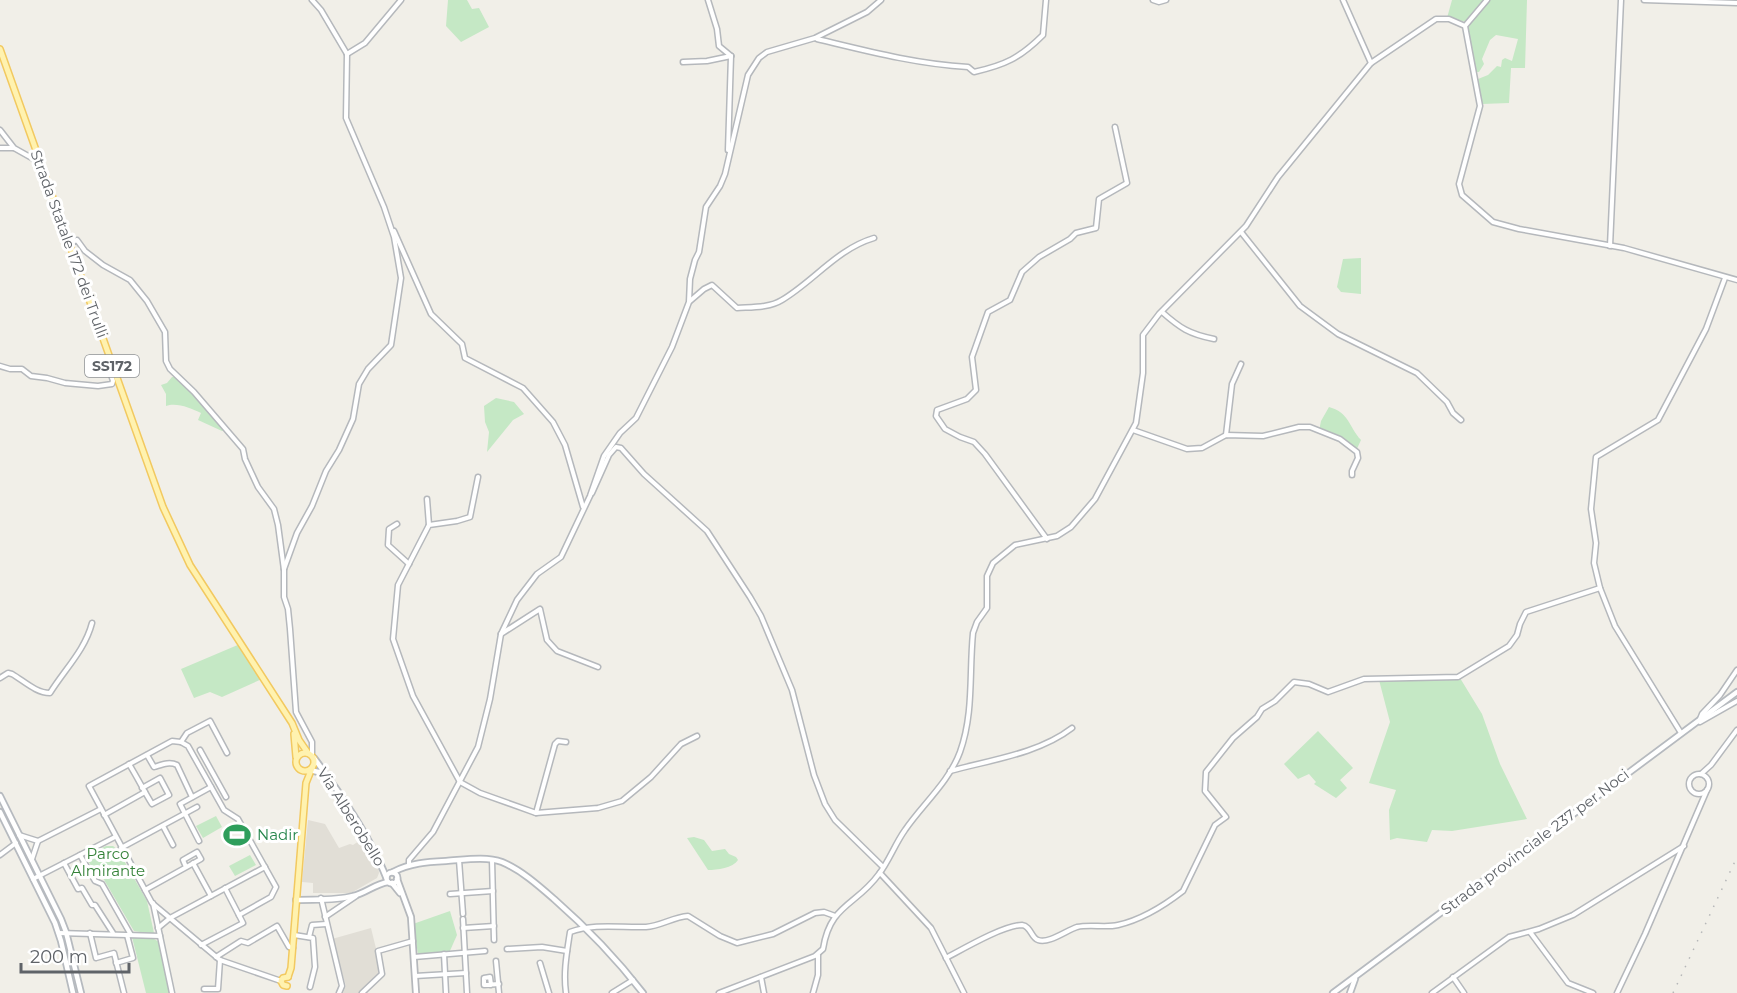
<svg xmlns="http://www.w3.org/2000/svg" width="1737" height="993" viewBox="0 0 1737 993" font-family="Montserrat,sans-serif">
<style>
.education{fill:#e1ded6}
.green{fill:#c5e8c5}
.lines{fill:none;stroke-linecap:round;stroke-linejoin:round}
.minor-casing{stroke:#b5b8bc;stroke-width:7}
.tertiary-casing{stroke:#b5b8bc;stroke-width:8}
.secondary-casing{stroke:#b6babf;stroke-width:8}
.primary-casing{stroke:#f2c960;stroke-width:8}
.minor{stroke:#fff;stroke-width:4}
.tertiary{stroke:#fff;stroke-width:4.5}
.secondary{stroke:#fff;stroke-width:4.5}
.primary{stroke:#fff2af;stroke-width:5}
.rail{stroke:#b6b7b8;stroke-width:1.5;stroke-dasharray:1.5 8;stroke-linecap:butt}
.labels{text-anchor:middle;stroke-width:6;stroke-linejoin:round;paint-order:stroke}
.shield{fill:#fff;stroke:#8f9295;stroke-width:1.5}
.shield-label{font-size:14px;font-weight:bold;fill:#5f6368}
.street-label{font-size:15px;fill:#5f6368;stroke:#fff}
.leisure-label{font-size:15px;fill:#27864d;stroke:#fff;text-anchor:start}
.park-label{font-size:15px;fill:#348238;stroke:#fff}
</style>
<rect width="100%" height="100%" fill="#f1efe8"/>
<!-- education -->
<g class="education">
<path d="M308,820L325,824L339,848L350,844L353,845L362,839L378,866L379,873L377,878L351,893H313V883L302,882Z"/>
<path d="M371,928L381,969L380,973L359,993H343L346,986L332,939Z"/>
</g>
<!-- green -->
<g class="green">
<path d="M448,0H467L472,9L479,8L489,27L461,42L446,26Z"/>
<path d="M1452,0H1486L1467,22L1447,18Z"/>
<path d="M1489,0H1527L1525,68H1511L1509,103L1482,104L1478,79L1488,75L1497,66L1501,67L1502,60L1505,58L1512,61L1518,39L1496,35L1490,40L1482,59L1484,64L1479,72H1476L1468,26Z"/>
<path d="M1361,258V294L1341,292L1337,287L1343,259Z"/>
<path d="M172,377H176L226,429L222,431L198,420L201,413C191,408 176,402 166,406V394L161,385L167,383Z"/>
<path d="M496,398L514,402L524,414L513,420L487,452L489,432L485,422L484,406Z"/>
<path d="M1329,407C1350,413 1348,426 1361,440L1355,453L1333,437L1319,431L1321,421Z"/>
<path d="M240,644L262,679L222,697L210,692L194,698L181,669Z"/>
<path d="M1460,678L1482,714L1500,764L1527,819L1452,831L1432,830L1427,842L1397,838L1390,840L1389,810L1396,790L1369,783L1390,722L1379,680L1420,681Z"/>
<path d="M1318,731L1353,768L1340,780L1347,788L1336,798L1314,784L1316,782L1309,774L1298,779L1284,764Z"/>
<path d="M216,816L222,827L203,838L196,826Z"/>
<path d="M694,837L704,840L712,851L725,849L729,854L736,857L738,860C733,868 717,870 708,870L687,838Z"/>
<path d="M106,846H113L118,850L147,901L154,933L153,934L134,931L103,878L98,877L85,856Z"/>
<path d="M250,855L256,865L235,876L229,866Z"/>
<path d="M450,911L457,935L449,953L418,954L413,924Z"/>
<path d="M132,937L154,939L159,942L171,993H146Z"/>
</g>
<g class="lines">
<defs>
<g id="minor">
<path d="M312,0L321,10L347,54"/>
<path d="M708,0L717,29L719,46L731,56"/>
<path d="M1153,0L1159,2L1166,0"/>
<path d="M1343,0L1371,63"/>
<path d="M1644,0L1737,3"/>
<path d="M1465,26L1487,0"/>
<path d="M817,39C867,51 916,64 968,67L974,72C1005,65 1020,58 1043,35L1046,0"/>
<path d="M347,54L365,43L401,0"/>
<path d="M683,62L707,61L731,56"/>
<path d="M0,130L14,148L39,162"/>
<path d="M0,148H13"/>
<path d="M728,150L731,56"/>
<path d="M394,231L431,314L462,344L465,358L523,388L553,422L565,445L583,507"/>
<path d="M1241,232L1300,306L1338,334L1417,373L1447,402L1453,413L1461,420"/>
<path d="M68,243L77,240L85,251L103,265L130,280L147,301L165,332L166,361L170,369L194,392L243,449L245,459L258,487L274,509L278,525L284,570V597L288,609L290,629L296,712L312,742V756"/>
<path d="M1610,246L1621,0"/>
<path d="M690,301L704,289L712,285L737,308C752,307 769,308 782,300C814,281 837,249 874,238"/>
<path d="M1162,312C1180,328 1189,334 1214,339"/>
<path d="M0,366L10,369H22L31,376L47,378L65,383L98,386L112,384L113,381L108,365L111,363"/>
<path d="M1133,430L1187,449L1202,448L1226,435L1263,436L1299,427H1310L1340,439L1357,452L1358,458L1352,471V475"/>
<path d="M1226,435L1232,384L1241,364"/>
<path d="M478,477L470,517L457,521L429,525L398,585L393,639L413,696L460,782L480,793L536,813L598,808L622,801L651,777L681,744L697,736"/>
<path d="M592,493L609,455L616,447L621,448L644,474L707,531L750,597L761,616L792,690L814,775L825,804L835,820L883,867"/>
<path d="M427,499L429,525"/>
<path d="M397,524L389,529L388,545L409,564"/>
<path d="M1047,539L985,454L974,442L960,437L945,429L936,416L937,410L967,399L976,390L972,357L988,312L1010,300L1022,272L1039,257L1070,239L1076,233L1096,228L1099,199L1127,183L1115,127"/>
<path d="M284,569L297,533L312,506L326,471L339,450L353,419L359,384L368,369L391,345L401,278L394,237L384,207L346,118L347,54"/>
<path d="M501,634L540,609L547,640L557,651L598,667"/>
<path d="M0,678L8,673L12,674C24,681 36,693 50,693C65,669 85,650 92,623"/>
<path d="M1700,719L1702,714L1720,695L1737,670"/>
<path d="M1700,722L1737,701"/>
<path d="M1681,733L1615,626L1600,588L1594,563L1596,543L1591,509L1596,457L1658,420L1706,329L1725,278"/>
<path d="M181,742L187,733L210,721L227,753"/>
<path d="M200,750L226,797"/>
<path d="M147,755L154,767C161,765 169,761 177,765L192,797"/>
<path d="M129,764C137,777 144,791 152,804L169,795L160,778L142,788"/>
<path d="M950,771C990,760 1038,754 1072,728"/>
<circle cx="1699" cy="784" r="10"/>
<path d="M1701,774L1711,765L1737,730"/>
<path d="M536,813L555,744L558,741L566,742"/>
<path d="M104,815L145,792"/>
<path d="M163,826L173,845"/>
<path d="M19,835L38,841L32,859"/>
<path d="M38,841L101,809"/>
<path d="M199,841L180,804L211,787"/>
<path d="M121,848L197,807"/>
<path d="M0,855L16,843"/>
<path d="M80,855L95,881L102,884L131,935"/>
<path d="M459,860L463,914"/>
<path d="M492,860L494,940"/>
<path d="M64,863L78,889L82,888L92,905H95L113,933"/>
<path d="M193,863L211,896"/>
<path d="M409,865V860L433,832L478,747L490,699L501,634L517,600L537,574L561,557L590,496L604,456L620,433L636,418L672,347L689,302L690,279L695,260L699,252L706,207L720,186L725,174L748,75L759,58L767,52L815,38L867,12L881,0"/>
<path d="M880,873L931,928L964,993"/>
<path d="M33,879L115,837"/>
<path d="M145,890L201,859L197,852L183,860L186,867"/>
<path d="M450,894L493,891"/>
<path d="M321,898L342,986L339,993"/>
<path d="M153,903L172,993"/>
<path d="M239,915L271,897L276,887L238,819L224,810L188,746L181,742L172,741L89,786L152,903L220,960L281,981"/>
<path d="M325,917L356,896"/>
<path d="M463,919L467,993"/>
<path d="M158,928L170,918L265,867"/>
<path d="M463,928L494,926"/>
<path d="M1530,932L1568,983L1593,993"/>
<path d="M59,933L160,936"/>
<path d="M90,933L96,958L114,953L124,993"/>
<path d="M294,935L313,938L315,967L310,987"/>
<path d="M309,937L312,925L326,924"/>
<path d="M201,945L243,923L225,888"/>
<path d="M507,949L542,947L567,951"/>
<path d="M444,954L446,993"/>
<path d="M216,957L241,941L248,943L277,926L289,947L293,948"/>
<path d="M414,957L485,951"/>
<path d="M946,958C963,949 1004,925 1022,925C1031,926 1031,938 1038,940C1049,944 1067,930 1077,927C1090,924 1105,928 1118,925C1140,920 1165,905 1183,891L1215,825L1226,817L1205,791L1206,772L1233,738L1257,717L1262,709L1275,701L1294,682L1309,684L1328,692L1364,679L1458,677L1509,646L1517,635L1520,624L1526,612L1600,588"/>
<path d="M496,961L499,993"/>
<path d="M116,963L133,958L127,935"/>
<path d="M540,963L549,993"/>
<path d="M415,976L466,973"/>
<path d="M761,977L764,993"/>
<path d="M1453,977L1464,993"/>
<path d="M491,985L490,977L484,978V985L499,984"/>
<path d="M204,989H218L220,960"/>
<path d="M362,993L382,974L378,951L413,941"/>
<path d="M566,993C563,972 567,952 570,932C595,923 621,928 646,927C661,926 673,917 688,916L720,936L737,943L773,934L815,913L824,912L835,916"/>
<path d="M612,993L633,980"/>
<path d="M719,993L815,956L823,949C830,904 856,906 879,874C889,861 895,844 905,830C922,805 949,782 960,752C974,713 969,673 973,633L977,622L987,608V576L993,563L1015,545L1057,536L1071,527L1095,499L1136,423L1143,373V335L1159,314L1246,226L1278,177L1371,63L1436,19H1449L1465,26L1480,106L1459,184L1462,195L1493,222L1519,229L1624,248L1737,280"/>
<path d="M813,993L818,975V955"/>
<path d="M1432,993L1509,937L1539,929L1573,915L1684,846"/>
<path d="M1617,993L1645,934L1707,790"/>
</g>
<g id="tertiary">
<path d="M397,879L411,917L416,993"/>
<path d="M392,883L400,893"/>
</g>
<g id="secondary">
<path d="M314,758C339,791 371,839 386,877"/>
<path d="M314,771L323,773"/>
<path d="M0,796L61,919L66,932L81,993"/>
<path d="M0,812L55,923L61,941L73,993"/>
<path d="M393,872C410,863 427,862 446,861C463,860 486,856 502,862C521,870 538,885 554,899C587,928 616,958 643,993"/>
<circle cx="392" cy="878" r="5.5"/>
<path d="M296,900C314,899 335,901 353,896C366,893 375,884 388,882"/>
<path d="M1333,993L1737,692"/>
<path d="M1350,993L1355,979"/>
</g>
<g id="primary">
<path d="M0,49L163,507L190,565L292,723L299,740L308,753"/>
<path d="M294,734L296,757"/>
<circle cx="305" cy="762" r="9"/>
<path d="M288,977L291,968L306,783L312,768"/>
<path d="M287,986L283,985L281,981L283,978L288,977"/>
</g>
</defs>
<!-- minor casing -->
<use href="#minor" class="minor-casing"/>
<!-- tertiary casing -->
<use href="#tertiary" class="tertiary-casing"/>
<!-- secondary casing -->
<use href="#secondary" class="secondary-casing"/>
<!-- primary casing -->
<use href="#primary" class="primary-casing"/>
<!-- minor -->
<use href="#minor" class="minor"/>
<!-- tertiary -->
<use href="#tertiary" class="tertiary"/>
<!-- secondary -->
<use href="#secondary" class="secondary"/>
<!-- primary -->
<use href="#primary" class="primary"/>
<!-- rail -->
<path class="rail" d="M1673,993L1737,857"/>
</g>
<!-- icons -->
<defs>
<symbol id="stadium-bare" viewBox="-9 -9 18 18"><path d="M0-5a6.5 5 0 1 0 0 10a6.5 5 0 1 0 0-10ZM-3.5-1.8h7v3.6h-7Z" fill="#2e9e5b" stroke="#fff" stroke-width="2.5" paint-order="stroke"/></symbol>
</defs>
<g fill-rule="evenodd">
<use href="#stadium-bare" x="218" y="816" width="38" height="38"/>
</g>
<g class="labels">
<!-- shield labels -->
<rect class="shield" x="85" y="355" width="54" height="22" rx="4.5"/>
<g class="shield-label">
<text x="112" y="371">SS172</text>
</g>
<!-- street labels -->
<g class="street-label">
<text transform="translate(69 244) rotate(70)" y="5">Strada Statale 172 dei Trulli</text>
<text transform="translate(351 817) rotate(58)" y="5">Via Alberobello</text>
<text transform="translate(1535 842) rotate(-37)" y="5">Strada provinciale 237 per Noci</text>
</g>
<!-- leisure labels -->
<g class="leisure-label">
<text x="257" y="840">Nadir</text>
</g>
<!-- park labels -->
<g class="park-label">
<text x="108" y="859">Parco<tspan x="108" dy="17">Almirante</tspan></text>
</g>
</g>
<!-- scale -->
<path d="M21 963v9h108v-9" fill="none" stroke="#5f6368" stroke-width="3"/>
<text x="30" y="963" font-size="18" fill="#5f6368" stroke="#ffffff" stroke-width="4.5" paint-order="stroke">200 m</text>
</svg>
